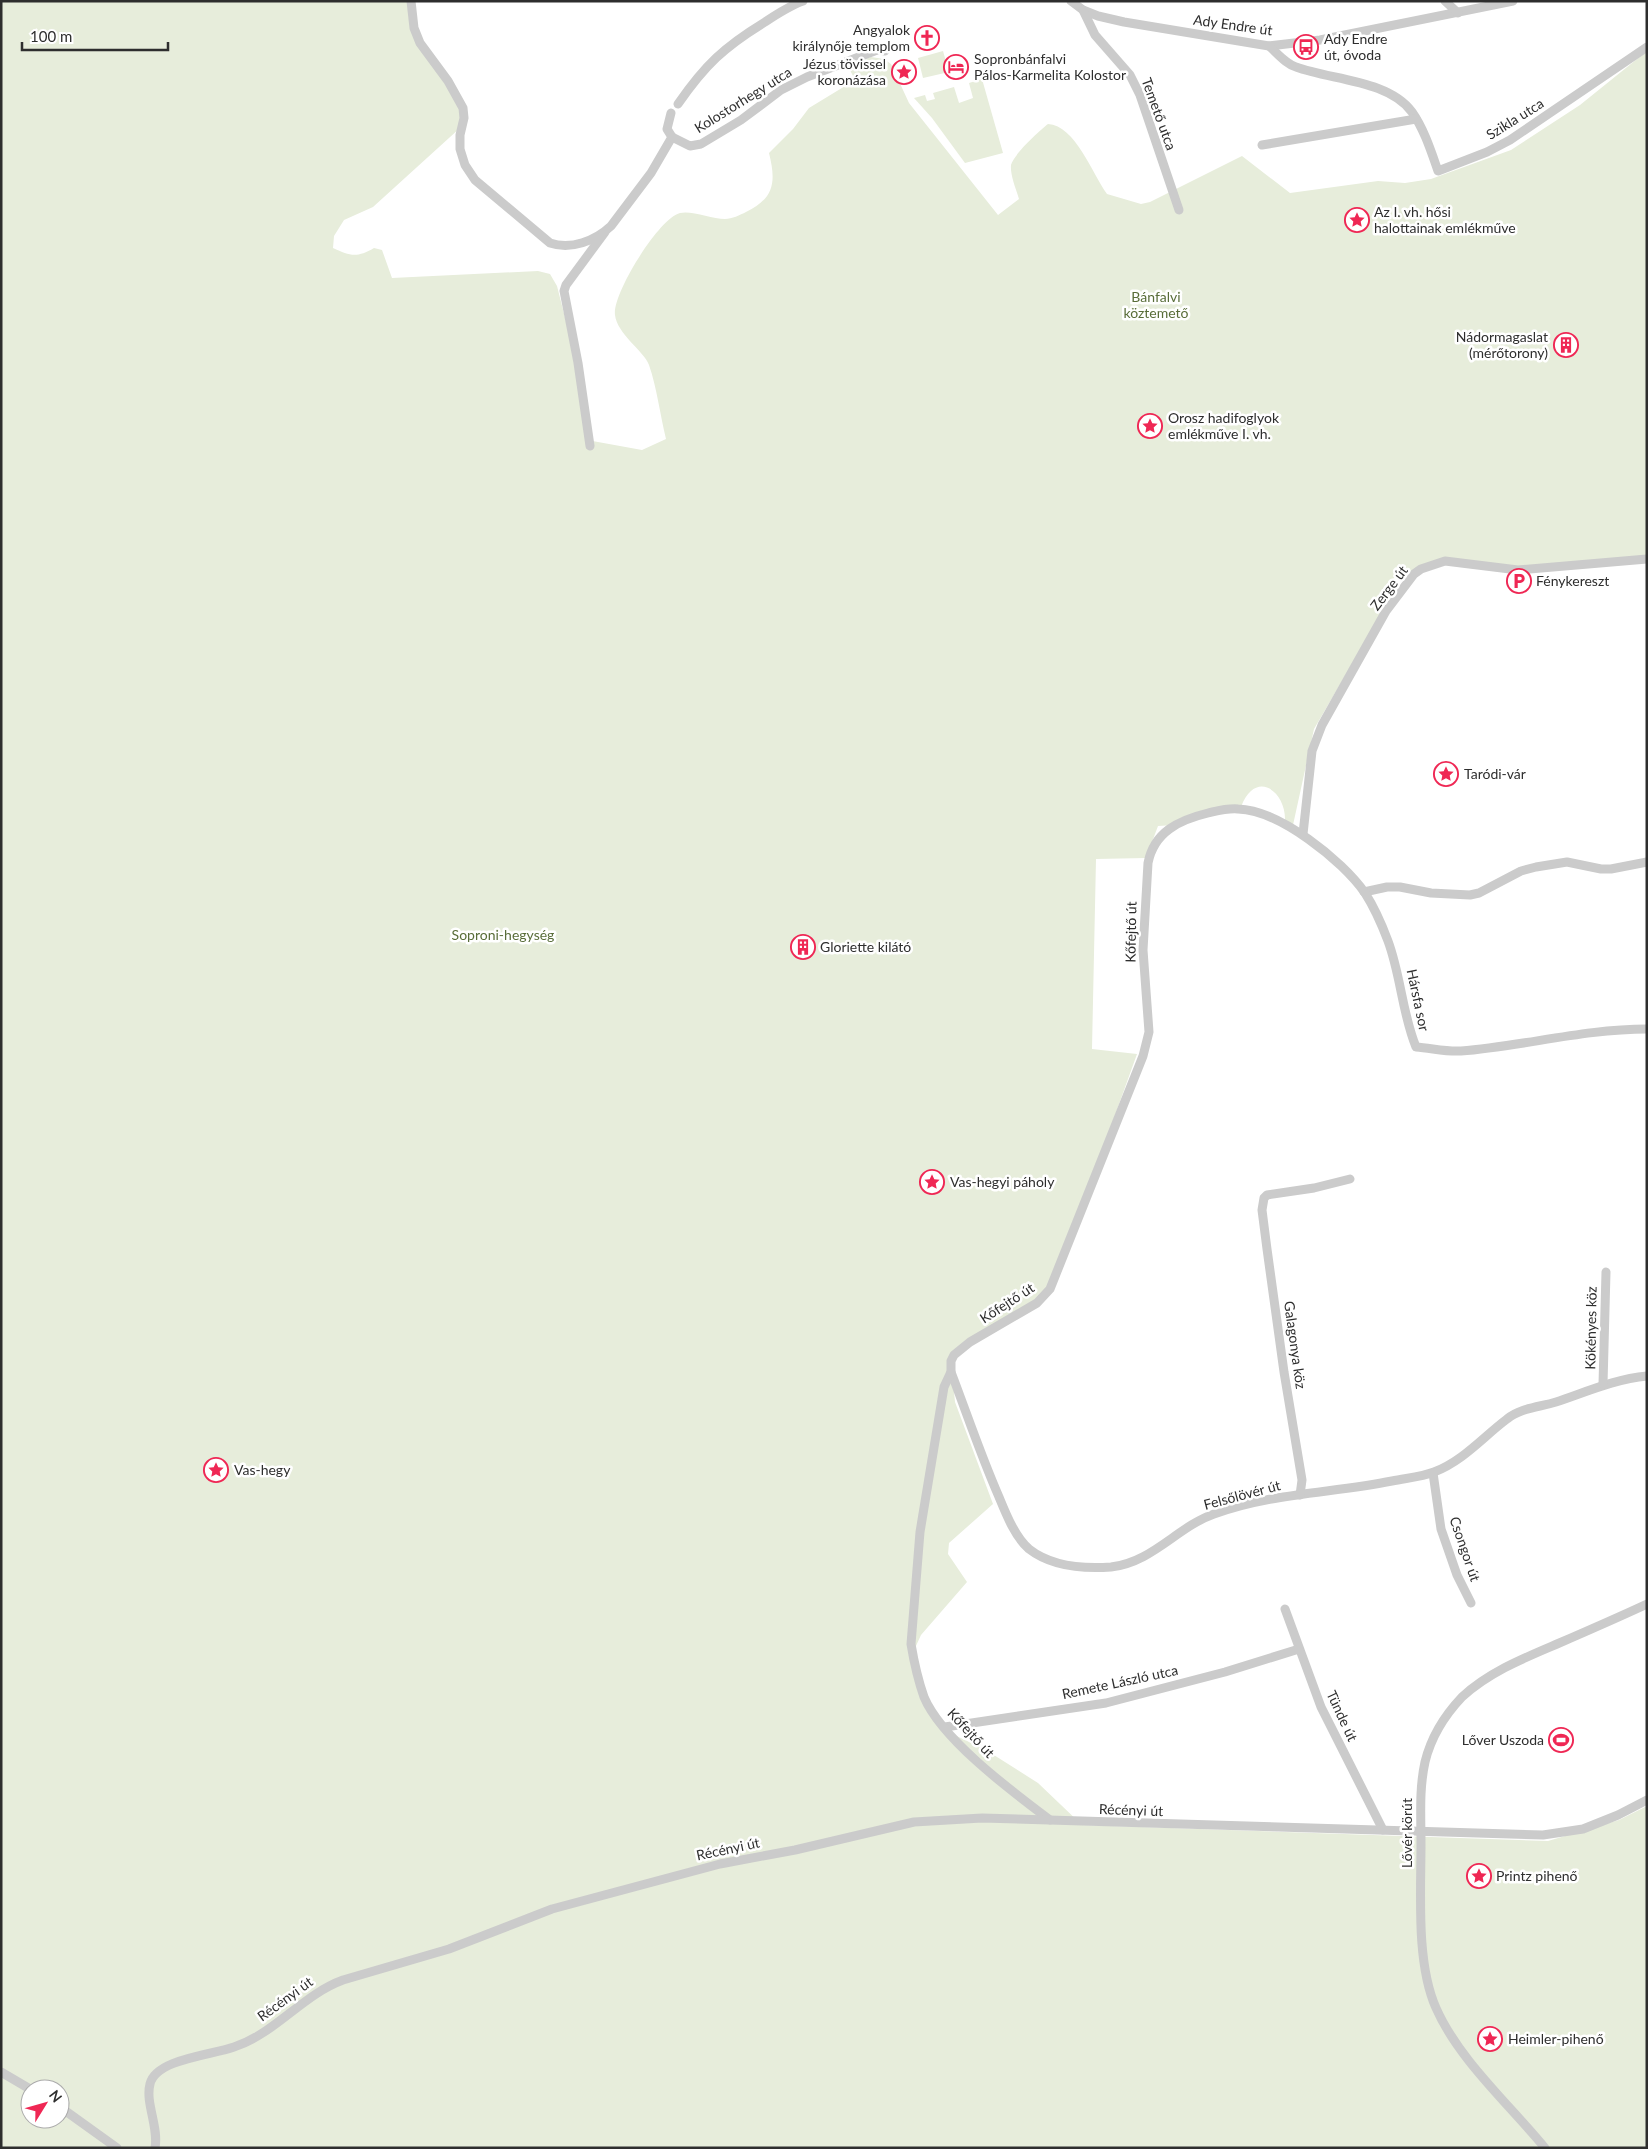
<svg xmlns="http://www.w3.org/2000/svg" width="1648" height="2149" viewBox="0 0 1648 2149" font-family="Lato,sans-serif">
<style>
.green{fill:#e7eddb;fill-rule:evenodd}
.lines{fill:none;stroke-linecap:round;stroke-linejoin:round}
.minor{stroke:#cbcbcb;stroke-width:9}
.labels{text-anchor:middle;stroke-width:5;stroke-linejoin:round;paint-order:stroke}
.street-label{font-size:14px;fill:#2e2e2e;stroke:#fff}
.poi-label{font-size:14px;fill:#2e2e2e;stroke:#fff;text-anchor:start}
.park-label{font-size:14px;fill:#596d39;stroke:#fff}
</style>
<rect width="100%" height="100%" fill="#fff"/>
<!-- green -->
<g class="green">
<path d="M1,1H410L415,34L464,113L460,128L373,207L344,220L334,236L333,248C350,256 357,258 374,248L382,250L392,278L538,271L550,274L557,286L576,361L587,440L642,450L666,439C660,415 657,388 649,365C644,351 617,334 615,315C612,294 659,218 680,213C691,210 712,219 725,219C732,219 740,215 746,212C775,198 776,181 769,153L793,129L809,108L855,80L848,66L871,57L884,59L891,64L909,103L998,215L1019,199C1016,189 1010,175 1011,165C1014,154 1039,131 1048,124C1075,125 1093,175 1107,194L1141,204L1150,202L1242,156L1290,193L1378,181L1405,183L1431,179L1511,150L1580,105L1647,51V559L1516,572L1443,562L1394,578L1395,590L1314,729L1293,825L1285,820C1286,792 1256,768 1241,807L1175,825L1158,826L1146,858L1096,859L1092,1049L1137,1054L1055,1282L1037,1303L993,1328L951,1361L955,1402L993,1504L949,1543L948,1554L967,1582L921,1635L910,1659L942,1729L986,1750L1038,1783L1082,1825L1548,1841L1619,1820L1647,1806V2148H1ZM30,2089H60V2119H30Z"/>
<path d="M943,51L949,72L923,78L918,58Z"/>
<path d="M982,79L1003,153L965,163L932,118L914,98L925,95L927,101L935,99L933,93L954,87L959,103L973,98L969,83Z"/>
</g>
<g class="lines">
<!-- minor -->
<g class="minor">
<path d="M411,1L414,28L420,43L448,81L463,108L464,118L460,135V149L465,165L475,180L550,243C571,250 595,241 611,226L651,173L672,137L667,129L671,113"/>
<path d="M1071,1L1083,10L1098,16L1124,22L1269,46L1320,40L1513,1"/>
<path d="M1445,1L1458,13"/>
<path d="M1083,10L1095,35L1130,75L1140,95L1179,210"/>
<path d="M1269,46C1278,54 1286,64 1296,67C1331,80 1389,80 1412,112C1424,129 1431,151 1438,171L1487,152L1510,140L1647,47"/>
<path d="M678,104C705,65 724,47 765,22C777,14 789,6 803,1"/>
<path d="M672,137L690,146L701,144L741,120L781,90L807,77L877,50L885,51"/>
<path d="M1262,145L1416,119"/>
<path d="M590,446L578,363L564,291L566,285L605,232"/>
<path d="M1303,834L1312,751L1322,725L1386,611L1414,574L1421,569L1445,561L1518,570L1647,559"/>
<path d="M1364,892L1387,887H1400L1431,893L1470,895L1479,893L1521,871L1536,867L1567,862L1601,869H1611L1647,862"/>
<path d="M951,1372C967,1414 981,1456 999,1497C1006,1514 1015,1537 1029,1549C1052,1567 1083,1569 1111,1567C1153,1562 1177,1527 1214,1514C1271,1493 1333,1493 1392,1481C1406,1478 1421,1477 1434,1472C1463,1461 1483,1437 1507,1419C1520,1408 1540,1407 1556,1402C1586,1392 1615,1379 1647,1376"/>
<path d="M1603,1384L1606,1272"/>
<path d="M1433,1473L1441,1529L1457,1575L1471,1603"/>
<path d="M1300,1495L1302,1480L1284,1372L1267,1249L1262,1210L1264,1198L1267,1195L1314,1188L1350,1179"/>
<path d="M1285,1609L1321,1707L1383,1830"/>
<path d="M945,1727L1106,1703L1225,1672L1299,1649"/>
<path d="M1050,1820C1013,1792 942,1740 924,1697C918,1680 914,1662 911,1644L920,1532L944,1387L951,1372V1361L954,1355L970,1342L1037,1303L1050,1289L1143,1056L1149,1032L1143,950L1148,863C1154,832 1179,820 1208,813C1217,811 1228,808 1238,809C1279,810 1342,860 1365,893C1374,907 1382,925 1388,941C1401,976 1402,1013 1416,1047C1431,1048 1446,1052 1461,1051C1524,1046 1584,1029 1647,1029"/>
<path d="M1,2072L30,2089"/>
<path d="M60,2107L117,2148"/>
<path d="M155,2148C159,2127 145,2103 150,2084C156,2059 212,2055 234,2047C276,2033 302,1995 343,1980L449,1949L552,1909L720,1864L795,1850L914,1822L982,1818L1543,1835L1583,1829L1618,1815L1647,1800"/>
<path d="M1545,2148C1509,2104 1459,2060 1436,2008C1416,1963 1421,1894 1421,1844C1421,1816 1419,1789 1425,1762C1431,1737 1445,1715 1462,1697C1489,1672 1524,1658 1557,1644C1587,1631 1617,1618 1647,1604"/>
</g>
</g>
<!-- icons -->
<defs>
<symbol id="church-ring" viewBox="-11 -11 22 22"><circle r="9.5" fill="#fff" stroke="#ef2754" stroke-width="1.5"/><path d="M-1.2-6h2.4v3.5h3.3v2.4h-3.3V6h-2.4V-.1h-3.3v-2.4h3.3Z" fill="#ef2754"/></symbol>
<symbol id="bus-ring" viewBox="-11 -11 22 22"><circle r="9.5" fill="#fff" stroke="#ef2754" stroke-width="1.5"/><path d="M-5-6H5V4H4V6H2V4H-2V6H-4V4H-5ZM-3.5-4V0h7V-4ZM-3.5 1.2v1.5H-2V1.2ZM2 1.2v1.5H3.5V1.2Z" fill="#ef2754"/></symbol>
<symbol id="hotel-ring" viewBox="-11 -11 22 22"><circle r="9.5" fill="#fff" stroke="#ef2754" stroke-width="1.5"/><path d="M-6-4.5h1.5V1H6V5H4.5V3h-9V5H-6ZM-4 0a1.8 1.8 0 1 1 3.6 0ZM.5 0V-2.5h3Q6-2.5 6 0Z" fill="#ef2754"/></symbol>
<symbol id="sight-ring" viewBox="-11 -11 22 22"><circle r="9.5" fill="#fff" stroke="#ef2754" stroke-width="1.5"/><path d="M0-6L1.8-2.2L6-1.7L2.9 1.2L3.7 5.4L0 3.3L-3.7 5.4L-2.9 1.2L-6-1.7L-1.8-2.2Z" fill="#ef2754"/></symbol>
<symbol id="building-ring" viewBox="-11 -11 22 22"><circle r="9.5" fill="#fff" stroke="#ef2754" stroke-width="1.5"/><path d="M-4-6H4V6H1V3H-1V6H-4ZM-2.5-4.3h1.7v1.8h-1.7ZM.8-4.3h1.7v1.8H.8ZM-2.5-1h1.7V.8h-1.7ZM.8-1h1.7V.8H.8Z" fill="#ef2754"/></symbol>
<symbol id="parking-ring" viewBox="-11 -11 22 22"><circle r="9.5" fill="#fff" stroke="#ef2754" stroke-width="1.5"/><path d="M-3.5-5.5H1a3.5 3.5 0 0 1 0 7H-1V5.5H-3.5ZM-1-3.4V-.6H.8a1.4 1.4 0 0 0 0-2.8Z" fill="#ef2754"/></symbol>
<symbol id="stadium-ring" viewBox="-11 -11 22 22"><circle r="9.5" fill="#fff" stroke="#ef2754" stroke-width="1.5"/><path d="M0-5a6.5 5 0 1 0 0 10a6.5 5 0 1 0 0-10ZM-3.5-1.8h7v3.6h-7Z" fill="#ef2754"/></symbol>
</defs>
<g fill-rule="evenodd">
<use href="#church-ring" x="913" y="24" width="28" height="28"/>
<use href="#bus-ring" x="1292" y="33" width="28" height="28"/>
<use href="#hotel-ring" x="942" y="53" width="28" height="28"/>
<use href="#sight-ring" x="890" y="58" width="28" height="28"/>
<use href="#sight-ring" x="1343" y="206" width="28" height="28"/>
<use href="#building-ring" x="1552" y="331" width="28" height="28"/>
<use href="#sight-ring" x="1136" y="412" width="28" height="28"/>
<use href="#parking-ring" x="1505" y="567" width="28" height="28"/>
<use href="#sight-ring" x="1432" y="760" width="28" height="28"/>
<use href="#building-ring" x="789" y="933" width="28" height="28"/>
<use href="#sight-ring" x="918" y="1168" width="28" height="28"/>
<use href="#sight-ring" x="202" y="1456" width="28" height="28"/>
<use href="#stadium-ring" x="1547" y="1726" width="28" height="28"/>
<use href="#sight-ring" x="1465" y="1862" width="28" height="28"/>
<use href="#sight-ring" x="1476" y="2025" width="28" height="28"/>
</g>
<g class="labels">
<!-- street labels -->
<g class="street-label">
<text transform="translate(1233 25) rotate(8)" y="5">Ady Endre út</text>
<text transform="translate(743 100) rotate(-32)" y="5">Kolostorhegy utca</text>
<text transform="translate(1159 114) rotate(70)" y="5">Temető utca</text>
<text transform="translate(1515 119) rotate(-32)" y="5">Szikla utca</text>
<text transform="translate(1389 588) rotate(-53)" y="5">Zerge út</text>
<text transform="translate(1131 932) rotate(-89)" y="5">Kőfejtő út</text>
<text transform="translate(1418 1000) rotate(78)" y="5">Hársfa sor</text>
<text transform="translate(1007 1303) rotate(-33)" y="5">Kőfejtő út</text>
<text transform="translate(1591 1328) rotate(-89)" y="5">Kökényes köz</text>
<text transform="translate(1295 1345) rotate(82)" y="5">Galagonya köz</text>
<text transform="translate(1242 1495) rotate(-15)" y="5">Felsőlövér út</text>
<text transform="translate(1465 1549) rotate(71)" y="5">Csongor út</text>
<text transform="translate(1120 1682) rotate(-12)" y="5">Remete László utca</text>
<text transform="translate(1342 1716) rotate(65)" y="5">Tünde út</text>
<text transform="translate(971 1733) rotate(47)" y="5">Kőfejtő út</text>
<text transform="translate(1131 1810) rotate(2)" y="5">Récényi út</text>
<text transform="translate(1407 1833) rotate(-90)" y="5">Lővér körút</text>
<text transform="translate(728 1849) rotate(-12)" y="5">Récényi út</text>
<text transform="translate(285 1999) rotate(-36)" y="5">Récényi út</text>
</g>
<!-- poi labels -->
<g class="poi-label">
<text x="910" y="35" text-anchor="end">Angyalok<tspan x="910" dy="16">királynője templom</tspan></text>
<text x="1324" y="44">Ady Endre<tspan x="1324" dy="16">út, óvoda</tspan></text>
<text x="974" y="64">Sopronbánfalvi<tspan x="974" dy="16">Pálos-Karmelita Kolostor</tspan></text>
<text x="886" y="69" text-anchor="end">Jézus tövissel<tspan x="886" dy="16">koronázása</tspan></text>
<text x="1374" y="217">Az I. vh. hősi<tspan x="1374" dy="16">halottainak emlékműve</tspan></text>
<text x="1548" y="342" text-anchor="end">Nádormagaslat<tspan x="1548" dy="16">(mérőtorony)</tspan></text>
<text x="1168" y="423">Orosz hadifoglyok<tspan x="1168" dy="16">emlékműve I. vh.</tspan></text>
<text x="1536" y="586">Fénykereszt</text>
<text x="1464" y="779">Taródi-vár</text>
<text x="820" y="952">Gloriette kilátó</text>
<text x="950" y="1187">Vas-hegyi páholy</text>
<text x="234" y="1475">Vas-hegy</text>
<text x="1544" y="1745" text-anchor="end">Lőver Uszoda</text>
<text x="1496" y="1881">Printz pihenő</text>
<text x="1508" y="2044">Heimler-pihenő</text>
</g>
<!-- park labels -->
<g class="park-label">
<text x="1156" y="302">Bánfalvi<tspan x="1156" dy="16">köztemető</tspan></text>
<text x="503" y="940">Soproni-hegység</text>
</g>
</g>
<!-- border -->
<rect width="1648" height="2149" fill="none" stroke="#2e2e2e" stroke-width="5"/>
<!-- north arrow -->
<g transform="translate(45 2104) rotate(53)"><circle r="24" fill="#ffffff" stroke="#ababab"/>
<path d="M0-4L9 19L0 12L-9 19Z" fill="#ef2754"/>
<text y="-8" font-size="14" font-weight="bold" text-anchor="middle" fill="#2e2e2e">N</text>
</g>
<!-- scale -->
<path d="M22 42v8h146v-8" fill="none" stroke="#2e2e2e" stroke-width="2.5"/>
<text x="30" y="42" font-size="15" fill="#2e2e2e" stroke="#ffffff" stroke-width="4" paint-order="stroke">100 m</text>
</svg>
